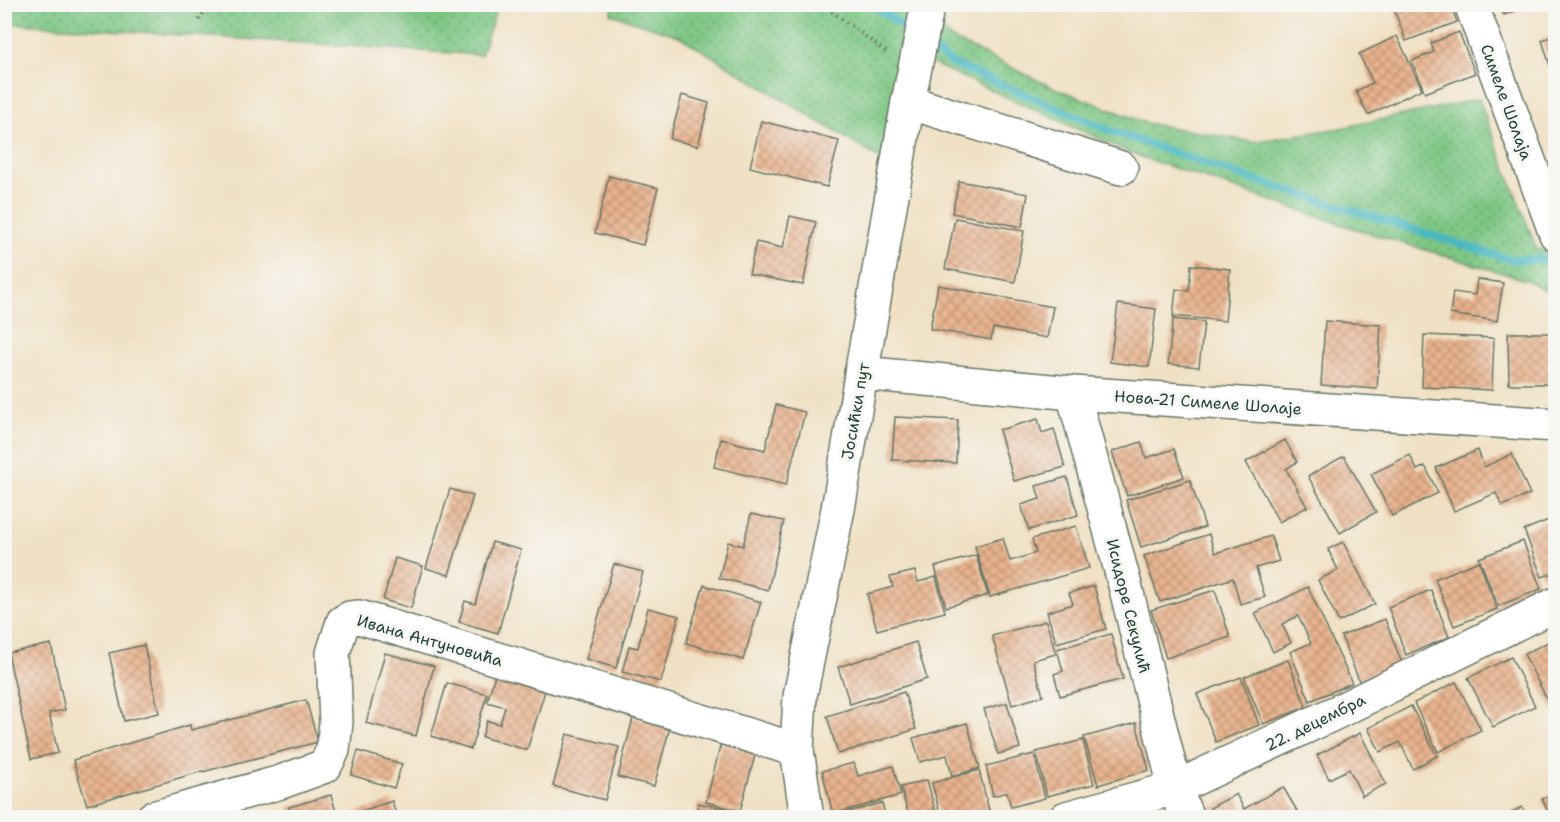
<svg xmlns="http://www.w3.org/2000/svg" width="1560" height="822" viewBox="0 0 1560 822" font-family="'Shantell Sans',sans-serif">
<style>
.grass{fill:url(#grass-dots);stroke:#4e825c;stroke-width:1.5}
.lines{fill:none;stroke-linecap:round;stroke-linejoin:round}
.stream{stroke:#4ab8c2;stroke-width:8}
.building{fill:url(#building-cross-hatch)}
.minor-casing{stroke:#687666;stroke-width:36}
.path{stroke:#687666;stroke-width:4;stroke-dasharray:1.5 4.5;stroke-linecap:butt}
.minor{stroke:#fff;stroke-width:33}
.labels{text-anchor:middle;stroke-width:6;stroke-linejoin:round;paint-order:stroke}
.street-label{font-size:16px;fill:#1f3d34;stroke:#f6f6f2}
</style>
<defs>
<pattern id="grass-dots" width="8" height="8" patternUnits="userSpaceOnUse" patternTransform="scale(1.5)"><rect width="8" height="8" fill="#7dc683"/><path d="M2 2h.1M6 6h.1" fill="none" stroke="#66a26c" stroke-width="1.8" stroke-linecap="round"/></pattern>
<pattern id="building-cross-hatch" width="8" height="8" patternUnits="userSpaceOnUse" patternTransform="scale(1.5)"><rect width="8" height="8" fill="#e9b38d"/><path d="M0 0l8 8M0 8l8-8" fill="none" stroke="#bc9374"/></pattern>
</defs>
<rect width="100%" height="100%" fill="#f6f6f2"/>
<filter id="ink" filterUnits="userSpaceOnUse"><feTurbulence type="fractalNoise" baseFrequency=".0167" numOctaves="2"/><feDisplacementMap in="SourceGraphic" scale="12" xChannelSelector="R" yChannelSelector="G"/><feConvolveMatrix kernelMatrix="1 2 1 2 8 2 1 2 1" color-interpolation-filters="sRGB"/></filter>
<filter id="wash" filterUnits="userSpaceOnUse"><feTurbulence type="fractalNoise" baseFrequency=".008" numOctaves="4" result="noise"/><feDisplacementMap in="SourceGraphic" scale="24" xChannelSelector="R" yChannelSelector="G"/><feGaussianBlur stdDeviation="1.35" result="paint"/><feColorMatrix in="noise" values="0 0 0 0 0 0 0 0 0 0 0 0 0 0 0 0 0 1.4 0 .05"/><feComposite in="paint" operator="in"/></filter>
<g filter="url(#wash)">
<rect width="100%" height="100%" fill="#f0e1c4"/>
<!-- grass -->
<g class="grass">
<path d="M614,4L917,5L952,39L1052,87L1146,123L1253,142L1340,128L1479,99L1537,250L1555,247V296L1529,281L1349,227L1135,155L920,58L900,171L679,36L611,14Z"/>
<path d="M4,5L5,4L498,5L481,55L5,23Z"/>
</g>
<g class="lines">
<!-- stream -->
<g class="stream">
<path d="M872,4L914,35"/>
<path d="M927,45L953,64L1111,131L1251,179L1509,259L1556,260"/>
</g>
</g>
<g id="blocks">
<!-- building -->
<g class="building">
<path d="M1392,4H1450L1457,22L1406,41Z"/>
<path d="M1500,4H1530V5L1504,15Z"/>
<path d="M1459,32L1475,73L1425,93L1412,61L1434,52L1431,43Z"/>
<path d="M1556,35V82H1555L1542,40Z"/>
<path d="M1397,36L1422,89L1368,115L1356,91L1373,83L1359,54Z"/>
<path d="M682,95L709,103L698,146L670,139Z"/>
<path d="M761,121L839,141L827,187L750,167Z"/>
<path d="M609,176L658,188L643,245L595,233Z"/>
<path d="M959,181L1028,194L1022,227L952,213Z"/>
<path d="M790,216L816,222L803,285L749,274L756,242L783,248Z"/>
<path d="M955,218L1024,231L1015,282L945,269Z"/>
<path d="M1191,265L1230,269L1225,321L1173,316L1176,289L1189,291Z"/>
<path d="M1477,279L1503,283L1497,321L1450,314L1453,292L1475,295Z"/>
<path d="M938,285L1053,307L1047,338L993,328L991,340L930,329Z"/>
<path d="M1118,304L1156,309L1149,367L1110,362Z"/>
<path d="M1173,319L1204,322L1199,367L1168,364Z"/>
<path d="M1325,321L1381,325L1377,389L1321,385Z"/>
<path d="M1508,333H1556V384H1509Z"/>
<path d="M1424,335L1494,338L1492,390L1422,387Z"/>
<path d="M776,405L805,412L786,485L714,467L721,439L765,450Z"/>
<path d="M895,417L958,420L956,463L892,460Z"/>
<path d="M1038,419L1042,433L1054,429L1065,467L1014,481L999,430Z"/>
<path d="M1285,440L1297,462L1286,469L1307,507L1279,522L1246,462Z"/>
<path d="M1141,442L1146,458L1174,449L1184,477L1127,496L1112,452Z"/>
<path d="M1478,450L1484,467L1512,454L1530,494L1502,506L1496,493L1454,511L1436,468Z"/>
<path d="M1410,455L1417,470L1425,466L1438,493L1392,516L1371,474Z"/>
<path d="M1344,456L1376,512L1340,533L1308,476Z"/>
<path d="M1067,477L1078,515L1029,530L1021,505L1040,499L1036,486Z"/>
<path d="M1190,480L1205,527L1141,547L1126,500Z"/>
<path d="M450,489L473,496L449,575L426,568Z"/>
<path d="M751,514L784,521L768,590L719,578L728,542L743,546Z"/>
<path d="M1556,517V572L1542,577L1524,530Z"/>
<path d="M1076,526L1089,568L990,597L975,546L1003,538L1010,561L1036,553L1032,539Z"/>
<path d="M1209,534L1215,553L1271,536L1279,561L1256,568L1265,597L1240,604L1233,578L1160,602L1144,556Z"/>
<path d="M1523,541L1541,589L1498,606L1479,558Z"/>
<path d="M492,542L521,550L498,633L459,622L465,601L475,604Z"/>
<path d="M1343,542L1375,604L1339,622L1318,580L1338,570L1328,549Z"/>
<path d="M976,555L988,595L946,607L935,567Z"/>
<path d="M395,558L423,566L411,608L383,600Z"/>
<path d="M1479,561L1497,609L1454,626L1435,579Z"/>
<path d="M614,564L643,572L616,668L586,659Z"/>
<path d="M915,571L918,582L936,577L945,612L877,630L867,594L893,587L890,577Z"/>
<path d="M704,585L761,602L743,660L686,643Z"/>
<path d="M1094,586L1106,629L1056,643L1047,612L1073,604L1069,593Z"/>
<path d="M1308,587L1352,683L1310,701L1290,652L1311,643L1298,616L1282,624L1291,643L1273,652L1255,613Z"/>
<path d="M1215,590L1230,637L1166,658L1151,610Z"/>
<path d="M1431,590L1449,637L1406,655L1388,607Z"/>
<path d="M648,608L679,616L661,682L622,672L629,646L638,648Z"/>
<path d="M1385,619L1403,666L1360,683L1341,636Z"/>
<path d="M1046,621L1056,654L1033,660L1043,696L1012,705L992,636Z"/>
<path d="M1111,634L1123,679L1060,696L1054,674L1063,671L1057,649Z"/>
<path d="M1556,638V717L1524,654Z"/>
<path d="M916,642L927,679L850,704L838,667Z"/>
<path d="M51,644L65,710L49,713L58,753L31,759L8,653Z"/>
<path d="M144,645L159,713L124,721L109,653Z"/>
<path d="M385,653L434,666L416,736L366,723Z"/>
<path d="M1511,657L1535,706L1493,727L1468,678Z"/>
<path d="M1288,660L1306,707L1263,724L1244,677Z"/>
<path d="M495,675L545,691L527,750L482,737L487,721L500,724L505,707L487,702Z"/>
<path d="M1241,677L1259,725L1216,742L1197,694Z"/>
<path d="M1456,682L1481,730L1438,752L1414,703Z"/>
<path d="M447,683L487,694L471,749L431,736Z"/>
<path d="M904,692L916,729L838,754L827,716Z"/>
<path d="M306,700L318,742L202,772L203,771L87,805L73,760L190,725L191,730Z"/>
<path d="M1007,703L1020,748L998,754L984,709Z"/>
<path d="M1411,706L1437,756L1413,769L1400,742L1380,752L1368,728Z"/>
<path d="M633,718L670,727L654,786L618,777Z"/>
<path d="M967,723L980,768L952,776L947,755L920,762L913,738Z"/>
<path d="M1136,723L1149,770L1098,785L1084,737Z"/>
<path d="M1360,733L1386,784L1362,796L1349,769L1329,779L1317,755Z"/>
<path d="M567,734L619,747L605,800L553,786Z"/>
<path d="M1083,740L1094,784L1047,796L1036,752Z"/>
<path d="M721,743L756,752L740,811L706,802Z"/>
<path d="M358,751L402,764L394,788L351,775Z"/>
<path d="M1034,754L1045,798L1011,807L1007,792L993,796L986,766Z"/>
<path d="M854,763L858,776L893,766L901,795L833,814L822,771Z"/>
<path d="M979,770L990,814L977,818H941L932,783Z"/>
<path d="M927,780L937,818H909L901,787Z"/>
<path d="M1283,787L1300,816L1298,818H1215L1210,808L1236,794L1244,809Z"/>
<path d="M1556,792V818H1551L1542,799Z"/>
<path d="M331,795L338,818H292L289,807Z"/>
<path d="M392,801L397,818H353L352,814Z"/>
<path d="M698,803L740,812L739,818H695Z"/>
<path d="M882,803L886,818H850L848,812Z"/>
<path d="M1522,807L1528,818H1502Z"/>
<path d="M278,812L279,818H262V817Z"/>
</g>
</g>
</g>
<g filter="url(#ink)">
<use href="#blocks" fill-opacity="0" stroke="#687666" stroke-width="1.5"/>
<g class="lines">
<defs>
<g id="minor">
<path d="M1471,4L1556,234"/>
<path d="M908,102L1121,168"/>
<path d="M861,373L1073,393L1556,425"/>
<path d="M1073,393L1126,589L1175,788L1187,818"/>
<path d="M153,818L281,782L325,766L333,750L336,722L333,653L343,622L350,618L359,617L797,750"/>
<path d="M807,818L797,750L800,696L838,509L908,102L928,4"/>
<path d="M1066,818L1175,788L1333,714L1556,604"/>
</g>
</defs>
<!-- minor casing -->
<use href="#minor" class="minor-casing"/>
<!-- path -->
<g class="path">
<path d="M822,4L889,54"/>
<path d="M199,20L209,4"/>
</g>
<!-- minor -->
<use href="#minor" class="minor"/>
</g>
</g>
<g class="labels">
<!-- street labels -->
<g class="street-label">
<text transform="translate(1507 102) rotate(70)" y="6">Симеле Шолаја</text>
<text transform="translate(1208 402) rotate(4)" y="6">Нова-21 Симеле Шолаје</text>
<text transform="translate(855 411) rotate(-80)" y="6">Јосићки пут</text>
<text transform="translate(1129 606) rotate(76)" y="6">Исидоре Секулић</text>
<text transform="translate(430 640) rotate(16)" y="6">Ивана Антуновића</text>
<text transform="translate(1315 722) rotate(-26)" y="6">22. децембра</text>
</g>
</g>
<!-- margin -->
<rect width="1560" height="822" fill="none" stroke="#f6f6f2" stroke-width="24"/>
</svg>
